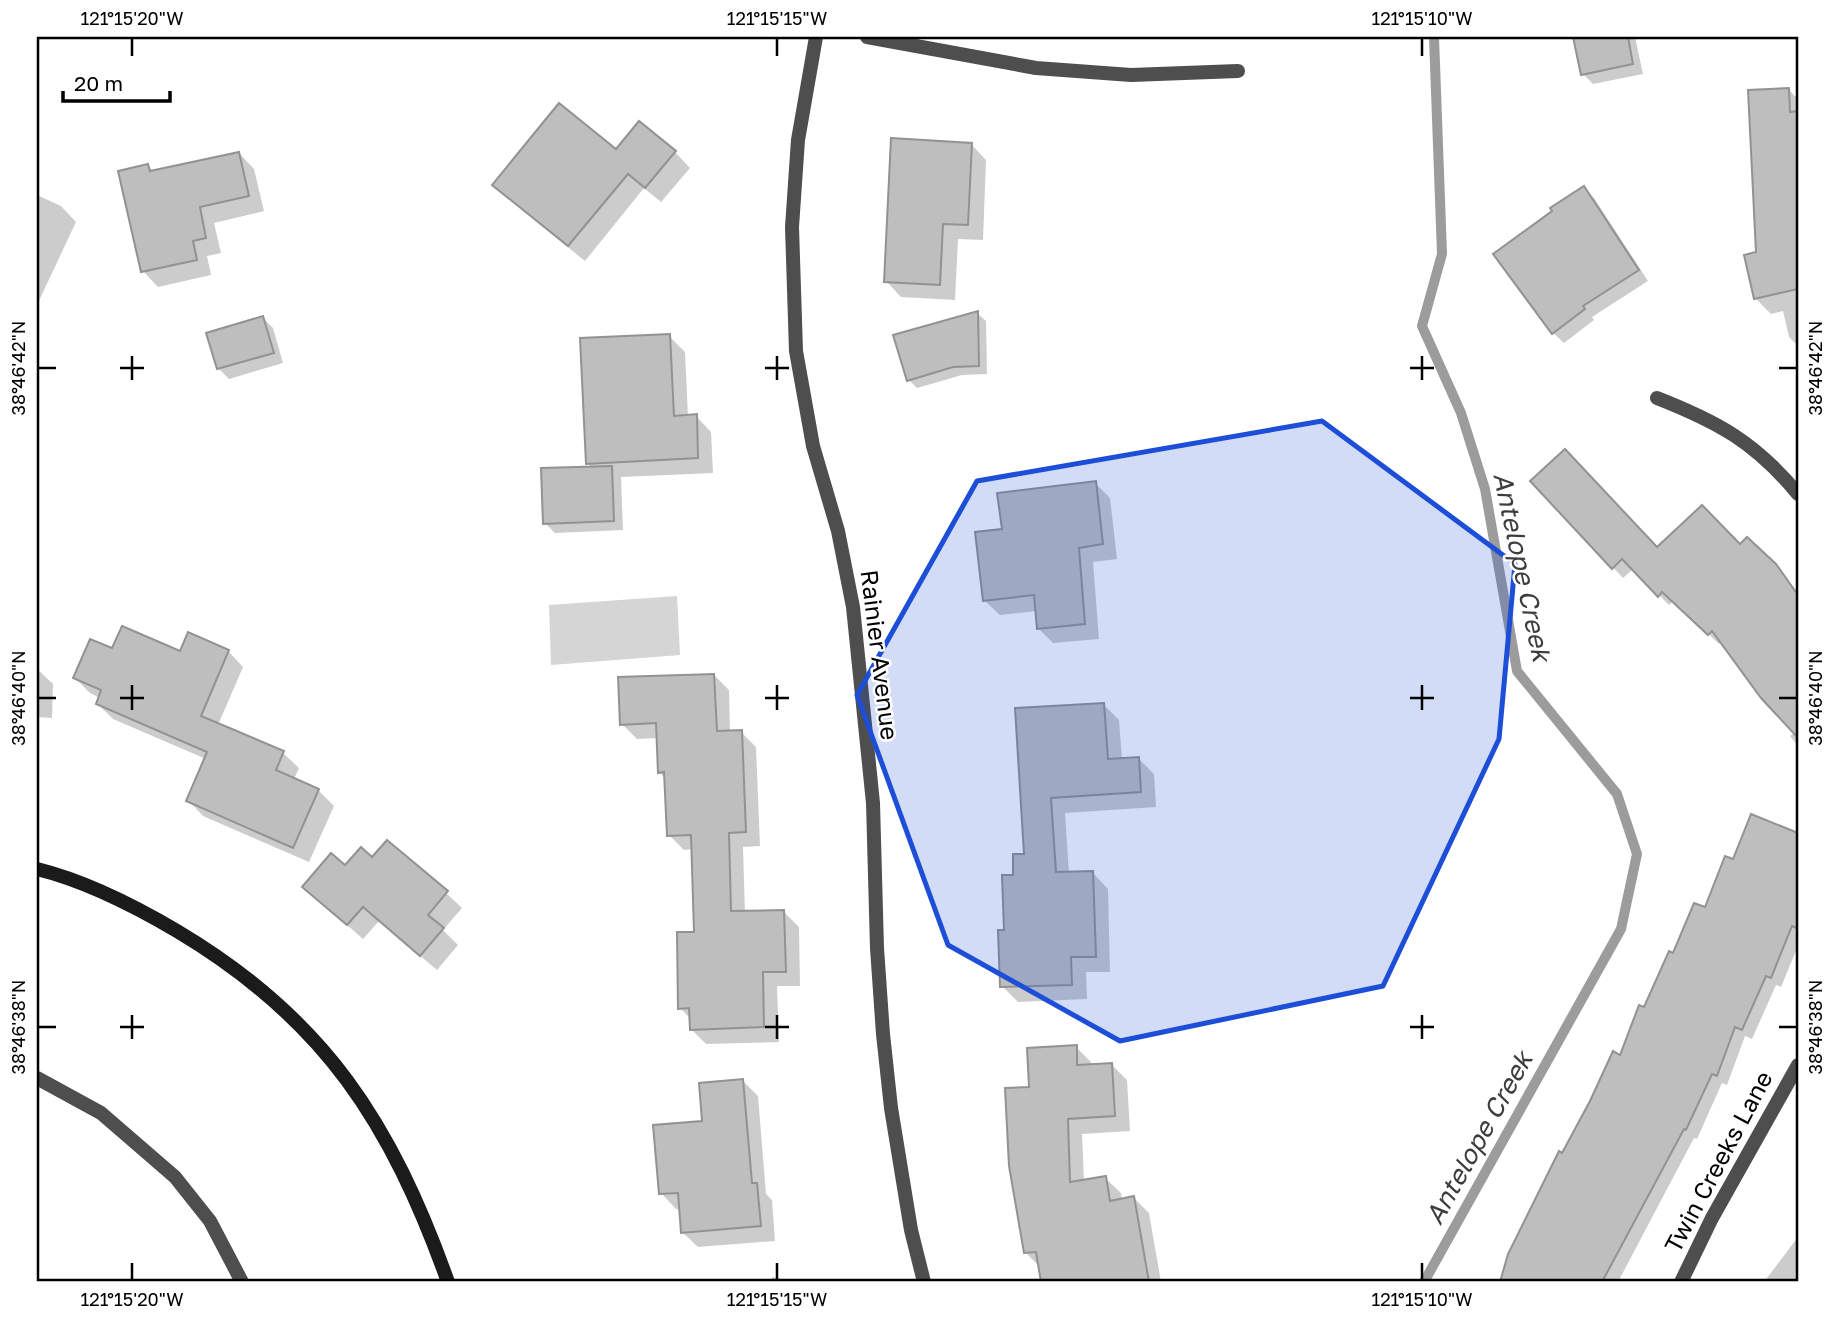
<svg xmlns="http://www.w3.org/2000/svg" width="1835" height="1319" viewBox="0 0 1835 1319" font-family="'Golos Text',sans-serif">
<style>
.green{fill:#d5d5d5}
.shadow{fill:#0003}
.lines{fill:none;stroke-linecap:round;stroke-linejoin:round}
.stream{stroke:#9c9c9c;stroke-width:10}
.building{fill:#bebebe;stroke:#929292;stroke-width:2}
.lane{stroke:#4e4e4e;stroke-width:14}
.street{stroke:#4e4e4e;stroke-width:14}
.secondary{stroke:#1b1b1b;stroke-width:14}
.marked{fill:#1d4ed8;fill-opacity:0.2;stroke:#1d4ed8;stroke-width:5;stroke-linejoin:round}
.ticks{fill:none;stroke:#000;stroke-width:2.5}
.labels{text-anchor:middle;stroke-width:5;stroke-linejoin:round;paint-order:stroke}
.street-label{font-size:24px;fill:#000;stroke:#fff}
.water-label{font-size:26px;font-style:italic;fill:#3d3d3d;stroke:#fff}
.neatline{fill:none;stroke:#000;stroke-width:2.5}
.ticks-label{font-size:18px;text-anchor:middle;fill:#000}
</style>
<rect width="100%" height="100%" fill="#fff"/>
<!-- green -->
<path class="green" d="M677,596L680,655L551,665L549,605Z"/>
<!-- shadow -->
<g class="shadow">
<path d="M1575,37H1635L1643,74L1593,84L1583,74Z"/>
<path d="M1789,90L1798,99V346L1789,337L1783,311L1771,314L1755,298L1757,254Z"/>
<path d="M971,144L986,160L983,240L958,239L955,300L901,297L886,281Z"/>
<path d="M616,152H675L690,168L661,202L644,188L585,261L510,200L495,185Z"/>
<path d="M239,153L254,169L264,211L214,223L221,253L207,256L211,275L158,287L143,271L147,166L154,172Z"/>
<path d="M1584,188L1594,198L1648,281L1592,317L1594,320L1564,343L1553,333Z"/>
<path d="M37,195L61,206L76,222L37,305Z"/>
<path d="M977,313L986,321L987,374L962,375L917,388L909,380Z"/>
<path d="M263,318L273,328L283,363L229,379L218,368Z"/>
<path d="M669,336L685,352L688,417L696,416L711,432L713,473L621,477L623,530L555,533L545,523L593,468L587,463Z"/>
<path d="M1533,481L1657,549L1740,546L1747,539L1786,577L1798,594V746L1790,736L1795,732L1722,641L1719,644L1674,601L1669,605L1633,569L1623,578Z"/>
<path d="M1095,483L1110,498L1117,559L1093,562L1099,639L1053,643L1038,628L1037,611L1000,615L985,601L1004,530Z"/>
<path d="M113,650L181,653L228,651L243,667L218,725L283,753L299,768L294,779L318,790L334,806L309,862L203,816L188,800L206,759L113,719L98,704L100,698L90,693L75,678Z"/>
<path d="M37,669L53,684L52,718L37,717Z"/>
<path d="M714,675L729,690L730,732H741L756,747L760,846L743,847L745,913L784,912L799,927L800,986H777L779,1042L706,1044L691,1029V1019L680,1008L696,934L693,849L684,850L669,835L666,779L659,772L658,738L637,739L622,724Z"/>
<path d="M1104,705L1119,720L1122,760L1139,759L1154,774L1156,807L1065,813L1069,874L1093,873L1108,889L1110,972H1086L1087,999L1018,1002L1002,986L1005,932L1015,877L1026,855L1017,710Z"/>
<path d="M1752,816L1798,835V946L1781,987L1776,985L1752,1039L1745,1036L1727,1085L1722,1083L1697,1139L1694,1138L1618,1282H1502L1509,1255L1563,1155L1621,1057L1674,956L1706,910L1733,862Z"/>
<path d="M373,860L446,893L462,908L443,930L458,945L437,970L379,921L363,939L304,887Z"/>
<path d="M1076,1047L1091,1062L1092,1066L1112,1065L1127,1080L1130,1131L1082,1134L1084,1181L1105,1178L1121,1193L1122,1200L1134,1198L1149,1213L1161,1282H1043L1040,1267L1026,1253L1031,1089Z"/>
<path d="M743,1081L758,1096L766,1194L772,1200L775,1241L698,1247L682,1232L681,1209H676L661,1193L704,1122Z"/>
<path d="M1798,1237V1282H1764Z"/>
<path d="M772,1277L796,1282H771Z"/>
</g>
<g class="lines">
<!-- stream -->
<path class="stream" d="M1424,1282L1621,929L1637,854L1617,794L1517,671L1485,489L1461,413L1422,326L1442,254L1434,37"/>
</g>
<!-- building -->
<g class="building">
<path d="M1573,37H1628L1633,64L1581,75Z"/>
<path d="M1789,88L1790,112L1798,111V289L1754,299L1744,255L1756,252L1748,90Z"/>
<path d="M559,103L616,149L639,121L676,151L645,188L628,174L568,246L492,185Z"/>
<path d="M891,138L972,143L968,225L943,224L940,285L884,282Z"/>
<path d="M239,152L249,196L200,207L206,238L193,241L197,260L141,272L118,171L148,164L150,171Z"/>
<path d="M1584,186L1639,270L1583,306L1585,309L1552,334L1493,254L1552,211L1550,208Z"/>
<path d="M978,311L979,366L953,367L907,381L893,335Z"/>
<path d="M263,316L274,353L217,369L206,333Z"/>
<path d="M670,334L674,416L697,414L698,458L586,464L580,338Z"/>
<path d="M1565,449L1657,547L1702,505L1740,544L1747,537L1776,564L1798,595V738L1761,698L1712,631L1708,635L1662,592L1658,597L1622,559L1612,569L1530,481Z"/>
<path d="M612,466L614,521L543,524L541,468Z"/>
<path d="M1096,481L1103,544L1079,548L1085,624L1037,629L1034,595L983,601L975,532L1002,529L997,493Z"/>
<path d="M122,626L180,651L188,632L229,650L201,716L284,751L276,770L319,789L293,848L186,801L207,752L96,704L101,690L73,678L90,639L112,648Z"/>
<path d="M714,674L717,731L742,730L746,832L729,833L731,911L784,910L786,972H763L764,1027L690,1030L689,1008L678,1009L677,932H694L691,835L667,836L664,772L658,773L656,723L620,725L618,677Z"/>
<path d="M1104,703L1108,759L1139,757L1141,792L1051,798L1056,872L1093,871L1096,957H1071L1072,985L1000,987L998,930H1004L1002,875H1013V854H1024L1015,708Z"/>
<path d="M1751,814L1798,833V929L1792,926L1771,978L1766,976L1742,1030L1735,1027L1717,1076L1712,1074L1686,1130L1684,1129L1602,1282H1500L1508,1254L1559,1151L1562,1153L1590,1101L1613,1051L1620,1055L1639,1005L1644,1007L1669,951L1673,953L1694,903L1705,907L1725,856L1733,859Z"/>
<path d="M387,840L448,891L428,915L444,928L420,956L363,907L347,925L302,887L331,853L345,865L361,847L372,857Z"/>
<path d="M1077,1045V1065L1112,1063L1115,1116L1068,1119L1070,1182L1106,1176L1110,1201L1134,1196L1149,1282H1041L1036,1252L1024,1253L1009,1166L1005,1088L1029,1087L1027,1048Z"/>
<path d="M743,1079L752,1183H757L761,1226L681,1233L678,1193L659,1194L653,1125L702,1121L699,1083Z"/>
</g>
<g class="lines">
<!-- lane -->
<path class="lane" d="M37,1078L101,1113L175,1177L210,1221L242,1282"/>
<!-- street -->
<g class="street">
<path d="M816,37L798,140L792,227L796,351L813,446L838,531L853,607L873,803L877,948L883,1034L891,1108L911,1230L924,1282"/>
<path d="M867,37L1036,68L1131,75L1238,71"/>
<path d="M1657,398C1718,422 1755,442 1798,494"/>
<path d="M1681,1282L1712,1218L1798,1065"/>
</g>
<!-- secondary -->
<path class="secondary" d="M37,869C86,881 133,905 177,931C325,1019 391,1123 448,1282"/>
</g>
<!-- marked area -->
<path class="marked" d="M1322,421L1515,564L1499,739L1383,986L1120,1041L948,945L857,695L977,481Z"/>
<!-- ticks -->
<path class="ticks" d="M132,38V56M777,38V56M1422,38V56M132,356V380M777,356V380M1422,356V380M38,368H56M120,368H144M765,368H789M1410,368H1434M1779,368H1797M132,685V710M777,685V710M1422,685V710M38,698H56M120,698H144M765,698H789M1410,698H1434M1779,698H1797M132,1015V1039M777,1015V1039M1422,1015V1039M38,1027H56M120,1027H144M765,1027H789M1410,1027H1434M1779,1027H1797M132,1263V1280M777,1263V1280M1422,1263V1280"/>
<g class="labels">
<!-- street labels -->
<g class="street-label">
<text transform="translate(879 655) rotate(83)" y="8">Rainier Avenue</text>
<text transform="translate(1719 1162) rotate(-62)" y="8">Twin Creeks Lane</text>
</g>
<!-- water labels -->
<g class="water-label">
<text transform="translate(1522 567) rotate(78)" y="9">Antelope Creek</text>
<text transform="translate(1479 1138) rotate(-61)" y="9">Antelope Creek</text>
</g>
</g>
<!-- border -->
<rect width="1835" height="1319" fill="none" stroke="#ffffff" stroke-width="77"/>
<!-- scale -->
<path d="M63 91v10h107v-10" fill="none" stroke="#000000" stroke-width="3.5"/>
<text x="74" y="91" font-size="21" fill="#000000" stroke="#ffffff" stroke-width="5" paint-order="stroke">20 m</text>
<rect x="38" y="38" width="1759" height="1242" class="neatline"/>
<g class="ticks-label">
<text x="132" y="25">121°15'20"W</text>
<text x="777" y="25">121°15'15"W</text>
<text x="1422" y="25">121°15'10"W</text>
<text transform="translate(19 368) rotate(-90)" y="6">38°46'42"N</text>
<text transform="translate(1816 368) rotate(-90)" y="6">38°46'42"N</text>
<text transform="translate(19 698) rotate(-90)" y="6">38°46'40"N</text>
<text transform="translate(1816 698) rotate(-90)" y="6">38°46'40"N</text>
<text transform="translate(19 1027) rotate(-90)" y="6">38°46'38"N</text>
<text transform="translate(1816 1027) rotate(-90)" y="6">38°46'38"N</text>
<text x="132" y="1306">121°15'20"W</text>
<text x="777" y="1306">121°15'15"W</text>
<text x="1422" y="1306">121°15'10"W</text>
</g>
</svg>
